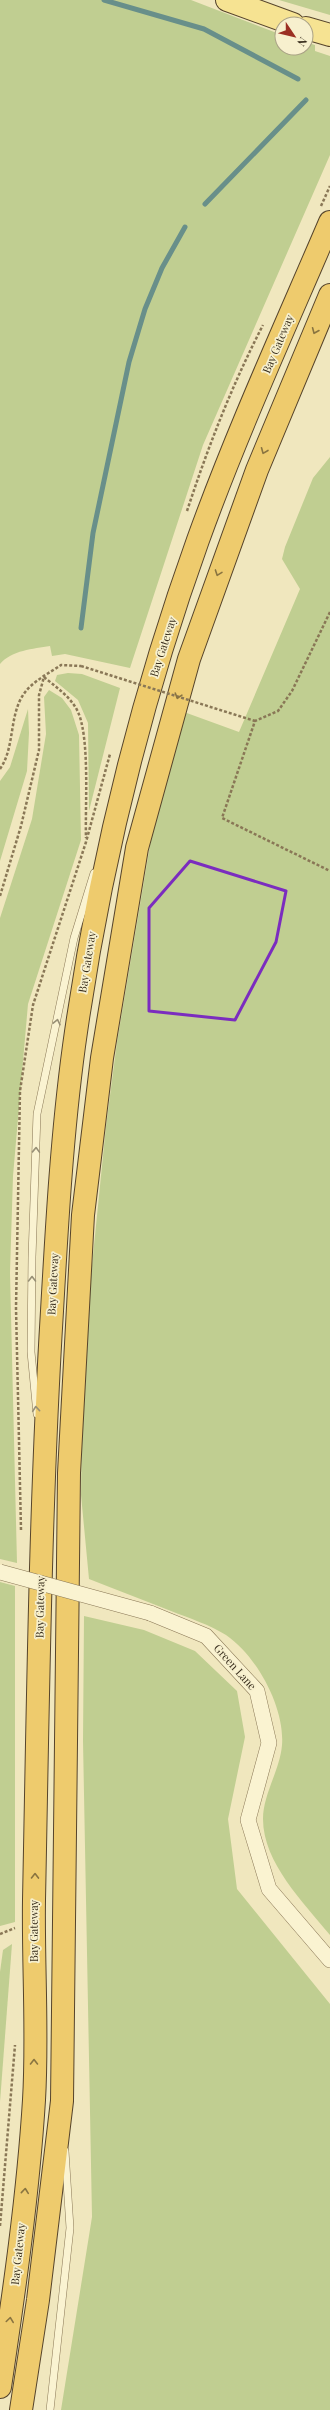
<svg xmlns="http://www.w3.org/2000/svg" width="330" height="2410" viewBox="0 0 330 2410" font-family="'Playfair Display',serif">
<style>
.green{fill:#c0ce91}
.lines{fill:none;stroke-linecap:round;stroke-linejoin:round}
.stream{stroke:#688f8a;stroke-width:5}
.service-casing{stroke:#897756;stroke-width:8}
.minor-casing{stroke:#897756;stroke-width:16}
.primary-casing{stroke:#56442b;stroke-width:24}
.trunk-casing{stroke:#56442b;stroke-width:24}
.path{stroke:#897756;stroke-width:2.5;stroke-dasharray:3 2;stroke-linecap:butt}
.service{stroke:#faf3d1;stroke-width:7}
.minor{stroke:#faf3d1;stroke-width:15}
.primary{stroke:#f6e392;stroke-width:22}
.trunk{stroke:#eecb6d;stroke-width:22}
.minor-bridge-casing{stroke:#897756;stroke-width:16;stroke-linecap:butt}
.path-bridge{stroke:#897756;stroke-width:2.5;stroke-dasharray:3 2;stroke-linecap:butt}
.minor-bridge{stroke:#faf3d1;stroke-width:15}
.oneway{stroke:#897440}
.oneway2{stroke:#989076}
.marked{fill:none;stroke:#7b2cbf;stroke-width:3;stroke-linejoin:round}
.labels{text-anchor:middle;stroke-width:3.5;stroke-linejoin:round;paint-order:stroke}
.street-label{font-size:11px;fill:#372c1b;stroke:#f7f0ce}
</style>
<rect width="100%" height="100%" fill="#f0e7be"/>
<!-- green -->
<g class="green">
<path d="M0,0H191L282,35V48H306V42L315,45V51L330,56V155L203,445L130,668L65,654L52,656L50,646C33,649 12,650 0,664Z"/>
<path d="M279,0H330V15Z"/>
<path d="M330,457V1935C304,1903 263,1863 263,1819C263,1794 280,1770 282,1745C285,1708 257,1656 226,1635C210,1625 189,1618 171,1611C144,1600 116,1590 89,1579L81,1495L82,1406L88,1305L106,1126L117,1042L155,815L184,712L239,732L300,589L282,559L285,547L313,478Z"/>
<path d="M68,673L82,674L120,688L89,811L88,723L78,700L55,681L57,675Z"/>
<path d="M49,690L62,698L71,710L79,735L81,840L28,1004L13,1176L10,1273L17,1563L0,1559V918L32,819L46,734L44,697Z"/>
<path d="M28,709L29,733L27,771L0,861V781L10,767Z"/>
<path d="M0,1582L15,1586V1922L0,1926Z"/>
<path d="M84,1616L144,1630L195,1651L237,1691L245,1737L228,1819L237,1889L330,2004V2410H61L92,2217L83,1741Z"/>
<path d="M12,1944L0,2102V1972L3,1950Z"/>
</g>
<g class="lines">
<!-- stream -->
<g class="stream">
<path d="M104,0L204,29L298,79"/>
<path d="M205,204L306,100"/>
<path d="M81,628L93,533L129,362L145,309L162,268L185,227"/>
</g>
<defs>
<g id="service">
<path d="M37,1414L31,1352L32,1257L37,1114L74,938L94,873"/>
<path d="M50,2410L70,2228L65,2151"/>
</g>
<path id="minor" d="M150,1613L206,1636L257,1691L269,1743L248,1820L269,1889L330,1960"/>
<g id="primary">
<path d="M227,0L293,24"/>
<path d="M306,28L330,35"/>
</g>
<g id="trunk">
<path d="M0,2387C14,2292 28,2196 34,2100C38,2034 33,1966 34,1900C38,1704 40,1507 52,1311C57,1223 62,1134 74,1046C98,873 139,704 198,540C237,432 285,327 330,222"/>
<path d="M21,2410L38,2300L62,2101L69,1473L83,1215L102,1058L137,848L189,659L257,470L330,295"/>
</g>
</defs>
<!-- service casing -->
<use href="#service" class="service-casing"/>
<!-- minor casing -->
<use href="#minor" class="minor-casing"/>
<!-- primary casing -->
<use href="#primary" class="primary-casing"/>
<!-- trunk casing -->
<use href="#trunk" class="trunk-casing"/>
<!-- path -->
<g class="path">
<path d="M321,206L330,186"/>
<path d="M187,511C208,447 232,385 263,325"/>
<path d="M330,612L292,691L278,711L255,721L222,818L330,871"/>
<path d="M44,677C57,688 71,697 78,712C90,739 85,806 86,838"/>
<path d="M0,769C16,746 8,713 26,691C35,680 51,672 61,665L81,666"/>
<path d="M0,896L21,826L39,750V695L44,677"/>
<path d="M21,1530L16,1308L20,1091L33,1005L86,842L110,754"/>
<path d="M0,1934L15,1928"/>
<path d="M0,2226L15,2045"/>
</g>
<!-- service -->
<use href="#service" class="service"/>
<!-- minor -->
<use href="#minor" class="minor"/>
<!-- primary -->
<use href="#primary" class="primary"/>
<!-- trunk -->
<use href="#trunk" class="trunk"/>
<defs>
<path id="minor-bridge" d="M0,1572L150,1613"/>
</defs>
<!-- minor-bridge casing -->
<use href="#minor-bridge" class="minor-bridge-casing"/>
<!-- path-bridge -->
<path class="path-bridge" d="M81,666L255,721"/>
<!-- minor-bridge -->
<use href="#minor-bridge" class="minor-bridge"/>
</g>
<!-- one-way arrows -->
<defs><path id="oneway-chevron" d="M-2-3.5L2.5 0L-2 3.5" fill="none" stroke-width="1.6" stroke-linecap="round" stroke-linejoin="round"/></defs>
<g class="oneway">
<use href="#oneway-chevron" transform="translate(315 331) rotate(113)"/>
<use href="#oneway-chevron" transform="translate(264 451) rotate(112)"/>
<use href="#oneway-chevron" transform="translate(218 573) rotate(110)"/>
<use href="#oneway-chevron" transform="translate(178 696) rotate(107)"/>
<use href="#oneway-chevron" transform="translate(35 1876) rotate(-89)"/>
<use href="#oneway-chevron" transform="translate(34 2062) rotate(-90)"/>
<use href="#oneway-chevron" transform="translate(25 2191) rotate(-84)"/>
<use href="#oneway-chevron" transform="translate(10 2320) rotate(-82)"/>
</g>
<g class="oneway2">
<use href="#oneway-chevron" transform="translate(57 1022) rotate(-78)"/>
<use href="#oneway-chevron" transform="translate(36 1150) rotate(-88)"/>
<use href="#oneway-chevron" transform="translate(32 1279) rotate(-90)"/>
<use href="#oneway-chevron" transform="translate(36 1409) rotate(-95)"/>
</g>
<!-- marked area -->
<path class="marked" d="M190,861L286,891L276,942L235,1020L149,1011V908Z"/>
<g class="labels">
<!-- street labels -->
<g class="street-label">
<text transform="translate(278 344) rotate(-67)" y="4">Bay Gateway</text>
<text transform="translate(163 647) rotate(-72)" y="4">Bay Gateway</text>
<text transform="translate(87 962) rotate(-81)" y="4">Bay Gateway</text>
<text transform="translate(53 1284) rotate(-87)" y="4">Bay Gateway</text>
<text transform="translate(40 1607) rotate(-89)" y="4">Bay Gateway</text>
<text transform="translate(235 1667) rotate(48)" y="4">Green Lane</text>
<text transform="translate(34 1931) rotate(-90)" y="4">Bay Gateway</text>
<text transform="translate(18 2254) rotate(-84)" y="4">Bay Gateway</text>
</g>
</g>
<!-- north arrow -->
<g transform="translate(294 36) rotate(125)"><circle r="19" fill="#f7f0ce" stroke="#aaa286"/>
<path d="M0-3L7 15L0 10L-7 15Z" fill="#9b3023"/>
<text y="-6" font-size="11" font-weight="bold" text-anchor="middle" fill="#372c1b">N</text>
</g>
</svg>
